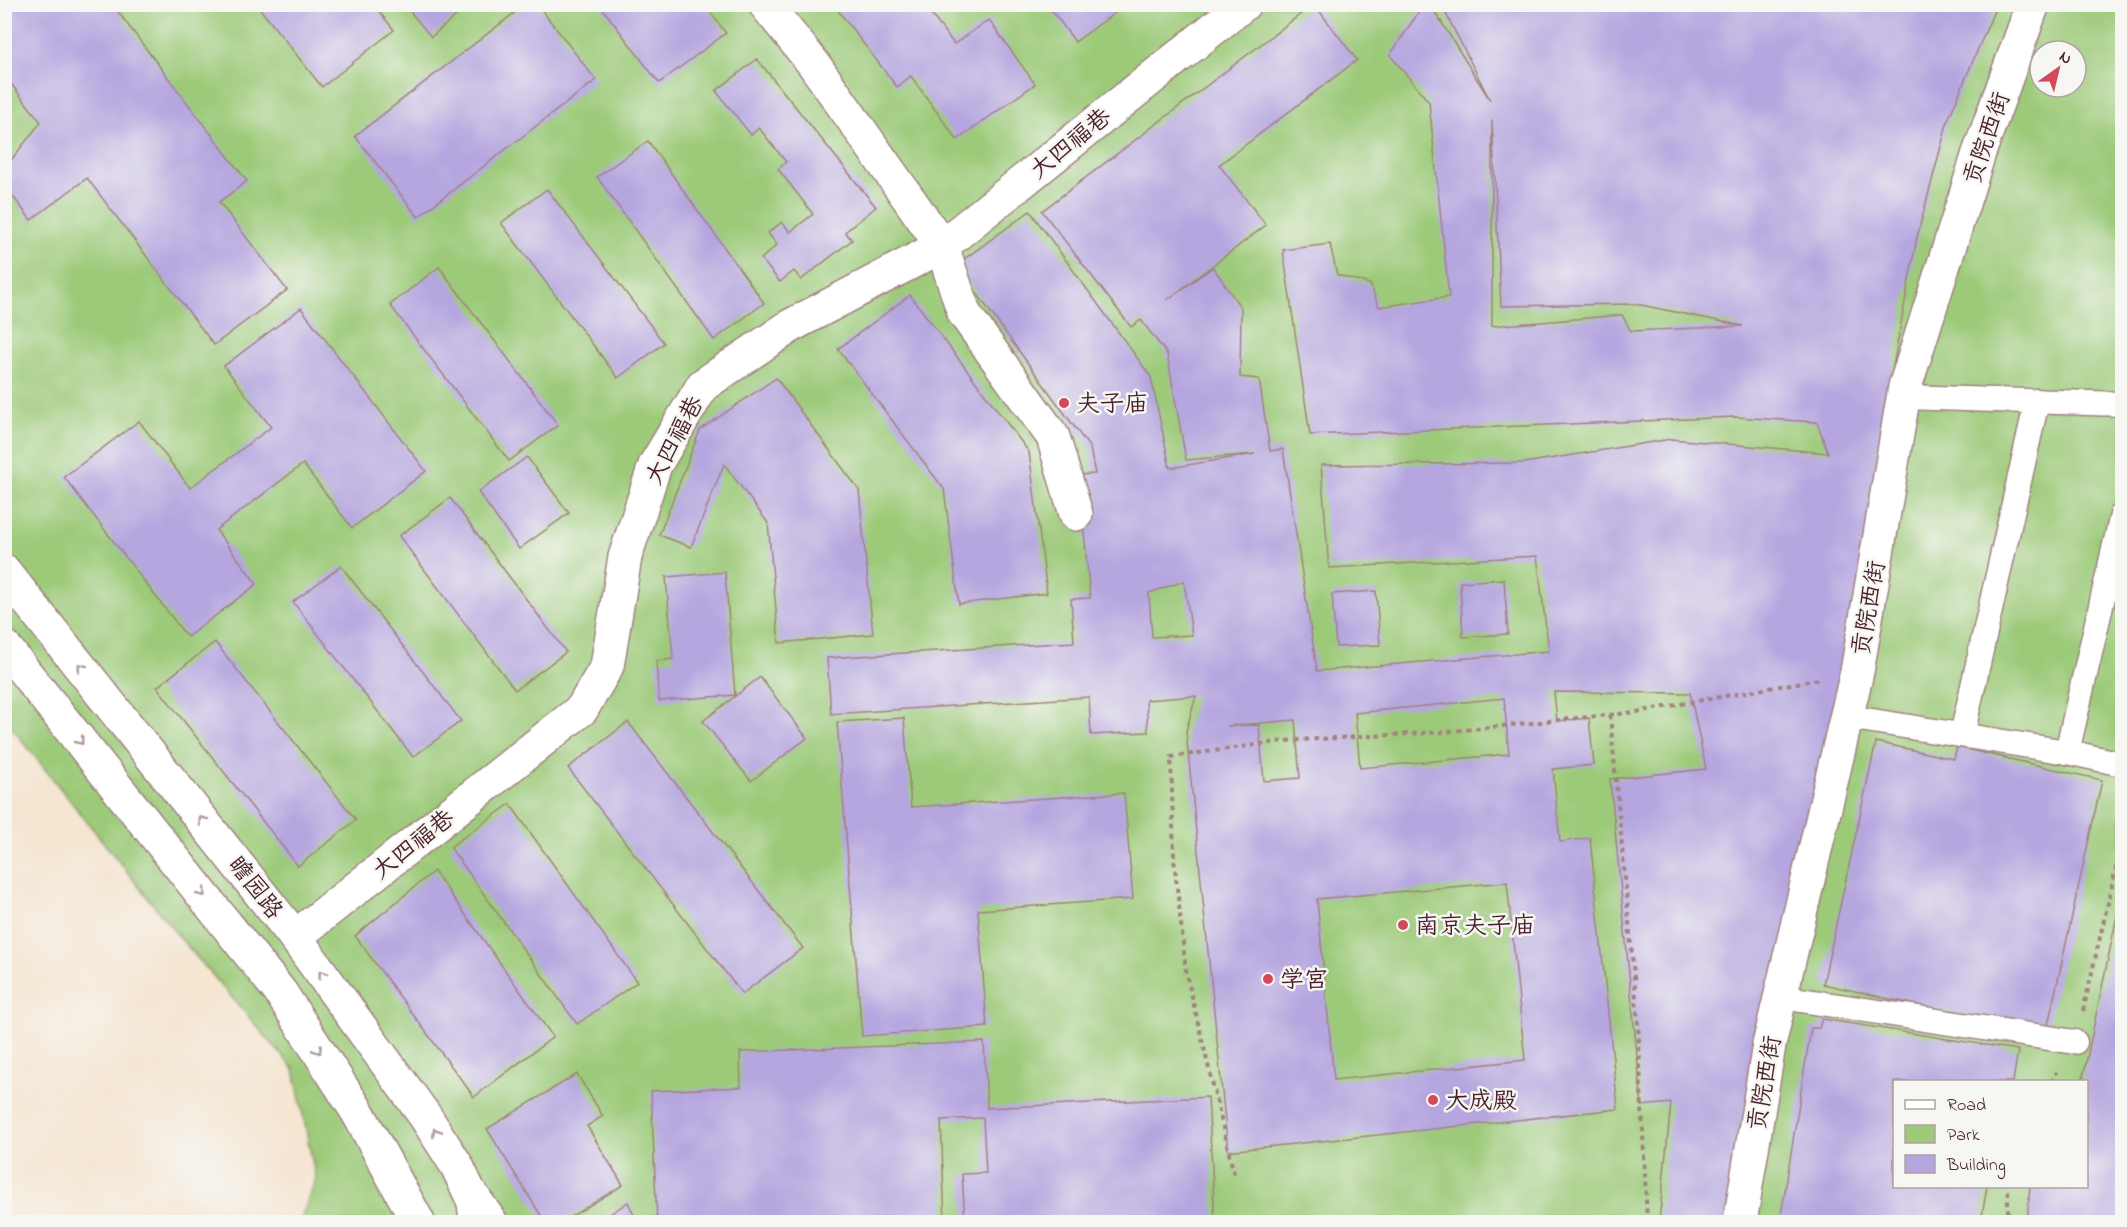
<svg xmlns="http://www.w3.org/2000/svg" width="2127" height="1227" viewBox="0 0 2127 1227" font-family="'Indie Flower','LXGW WenKai TC',sans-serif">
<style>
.green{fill:#9cca79;stroke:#737452;stroke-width:1.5;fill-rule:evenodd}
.building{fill:#b5a6df;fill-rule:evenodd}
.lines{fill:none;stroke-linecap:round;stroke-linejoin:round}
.lane-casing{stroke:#a0827e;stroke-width:27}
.street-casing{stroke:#a0827e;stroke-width:36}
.path{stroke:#a0827e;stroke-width:4;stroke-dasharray:4.5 4.5;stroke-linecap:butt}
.lane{stroke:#fff;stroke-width:24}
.street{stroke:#fff;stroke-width:33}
.oneway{stroke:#ae9aa0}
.poi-dot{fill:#d1495b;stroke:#f6f6f2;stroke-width:2}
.labels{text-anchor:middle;stroke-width:5;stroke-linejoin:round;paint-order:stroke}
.street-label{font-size:24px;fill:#4a1f2b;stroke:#f6f6f2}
.poi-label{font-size:24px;fill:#4a1f2b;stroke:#f6f6f2;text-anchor:start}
</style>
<rect width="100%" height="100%" fill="#f6f6f2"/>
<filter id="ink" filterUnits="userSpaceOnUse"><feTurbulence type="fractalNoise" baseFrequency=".0167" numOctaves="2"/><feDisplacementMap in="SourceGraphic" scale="12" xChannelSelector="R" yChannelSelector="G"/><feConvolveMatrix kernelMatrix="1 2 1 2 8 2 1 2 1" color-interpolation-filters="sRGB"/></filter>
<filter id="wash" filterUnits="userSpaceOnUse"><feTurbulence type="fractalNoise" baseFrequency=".008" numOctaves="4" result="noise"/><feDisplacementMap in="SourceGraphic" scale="24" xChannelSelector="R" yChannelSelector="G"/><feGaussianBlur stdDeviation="1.35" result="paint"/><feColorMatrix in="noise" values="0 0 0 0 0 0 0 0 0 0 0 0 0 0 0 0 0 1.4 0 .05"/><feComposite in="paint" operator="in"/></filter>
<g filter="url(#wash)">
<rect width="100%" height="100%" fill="#f5e5d1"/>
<!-- green -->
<path class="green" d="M5,5H2122V1222H300L316,1179L294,1069L176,933L5,719ZM2040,51H2076V87H2040ZM1894,1082H2086V1186H1894Z"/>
<g id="blocks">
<!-- building -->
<g class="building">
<path d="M4,4H112L247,181L219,202L287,290L214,345L87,178L31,220L4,185V169L41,122L4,75Z"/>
<path d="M256,4H373L394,30L322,87Z"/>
<path d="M404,4H470L431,37Z"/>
<path d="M526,4H537L596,80L418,217L355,136Z"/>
<path d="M599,4H704L726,33L659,83Z"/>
<path d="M833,4H923L954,44L989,20L1035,84L957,140L911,76L897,87Z"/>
<path d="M1047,4H1127L1075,42Z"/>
<path d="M1314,4L1357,60L1219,165L1266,225L1167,300L1213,267L1241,308L1240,377L1259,379L1270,451L1283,449L1317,671L1549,651L1537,556L1329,568L1321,465L1524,463L1671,439L1828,453L1817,422L1735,417L1310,435L1283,250L1330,244L1337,275L1370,284L1379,307L1449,297L1429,102L1390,55L1424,4H1430L1490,100L1441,4H1997L1948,120L1917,237L1874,469L1872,533L1731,1222H1659L1671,1103L1642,1106L1610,779L1706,769L1690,693L1554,692L1557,721L1589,718L1594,765L1553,769L1560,842L1590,838L1618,1109L1228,1151L1186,731L1196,696L1146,700L1148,732L1091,735L1089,697L831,714L827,658L1074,642L1071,599L1090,598L1079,475L1095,474L1090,448L956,265L1030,211L1151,377L1170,468L1255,454L1186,460L1167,354L1141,320L1131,327L1042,211ZM1492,120L1501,306L1636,304L1743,326L1631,331L1622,315L1492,326ZM1184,581L1192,635L1152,637L1149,593ZM1504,698L1509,754L1360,768L1355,713ZM1295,720L1300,778L1264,781L1259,725L1227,726ZM1507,882L1525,1060L1334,1080L1317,899Z"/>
<path d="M757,59L876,207L845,232L852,240L801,280L794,271L780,282L761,259L777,245L768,233L782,222L790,232L813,214L778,169L786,162L759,128L751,135L716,91Z"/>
<path d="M648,141L764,303L714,340L597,177Z"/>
<path d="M547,189L664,343L618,378L501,223Z"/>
<path d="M439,267L558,425L509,461L390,305Z"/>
<path d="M910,295L1029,452L1047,593L959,604L944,489L838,349Z"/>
<path d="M301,308L426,471L352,528L303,464L216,530L257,584L187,637L64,477L139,421L190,488L271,427L224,366Z"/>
<path d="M776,378L859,490L873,634L779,643L768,523L724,464L691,547L659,535L700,430Z"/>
<path d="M527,457L569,513L519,549L478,492Z"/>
<path d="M450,498L566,652L515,690L399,536Z"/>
<path d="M341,566L461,721L413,757L293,602Z"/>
<path d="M725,572L735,695L659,701L656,661L673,659L666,577Z"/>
<path d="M1504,579L1508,634L1463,637L1460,582Z"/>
<path d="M1376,591L1380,645L1336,647L1332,594Z"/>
<path d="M215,642L356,820L298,866L157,687Z"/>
<path d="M760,677L807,738L751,781L703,721Z"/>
<path d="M904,718L911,807L1124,793L1133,899L978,910L987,1027L862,1036L837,722Z"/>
<path d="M628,722L803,948L742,994L568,768Z"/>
<path d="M1876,742L1954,759L1957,747L2102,780L2046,1034L1823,984Z"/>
<path d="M510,804L637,982L577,1024L450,847Z"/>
<path d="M434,871L553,1037L474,1097L355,936Z"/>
<path d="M2121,897L2122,1222H2027L2030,1186H2086V1082H2082Z"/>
<path d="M1822,1019L2018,1050L2013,1082H1894V1186H1987L1981,1222H1780L1811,1028H1819Z"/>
<path d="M984,1042L987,1108L1208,1097L1215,1222H965L962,1174L986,1173L983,1118L941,1120L945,1222H657L651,1091L741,1087L740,1052Z"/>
<path d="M577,1074L603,1116L587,1126L623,1185L562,1222H545L487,1129Z"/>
<path d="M628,1202L637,1222H598Z"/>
</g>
</g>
</g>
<g filter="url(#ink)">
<use href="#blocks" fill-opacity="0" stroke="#a0827e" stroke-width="1.5"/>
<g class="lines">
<defs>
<g id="lane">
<path d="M1904,397L2122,404"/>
<path d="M1847,717L2067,752L2122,764"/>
<path d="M1962,735L2037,401"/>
<path d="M2067,752L2122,515"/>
<path d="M1781,997L2075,1042"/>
<path d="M474,1190L496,1222"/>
</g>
<g id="street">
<path d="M765,4L813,63L942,246L964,313L1053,437L1076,514"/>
<path d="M4,571L295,937L425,1116L457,1166L474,1202L476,1222"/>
<path d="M4,646L281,993L357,1111L418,1222"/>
<path d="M295,937L582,709L607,666L625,557L655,465L703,385L792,325L942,246L1244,4"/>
<path d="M1740,1222L1769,1045L1857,672L1905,387L1979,153L2033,4"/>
</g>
</defs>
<!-- lane casing -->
<use href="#lane" class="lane-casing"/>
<!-- street casing -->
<use href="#street" class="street-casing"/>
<!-- path -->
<g class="path">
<path d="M1610,715L1638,1021L1647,1222"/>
<path d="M2083,1011L2122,842"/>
<path d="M2051,1082L2057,1072"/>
<path d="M1234,1174L1186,972L1174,858L1171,757L1284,741L1443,732L1637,712L1819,679"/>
<path d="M2008,1222V1186"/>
</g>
<!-- lane -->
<use href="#lane" class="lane"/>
<!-- street -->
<use href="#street" class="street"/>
</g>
<!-- one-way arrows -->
<defs><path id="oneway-chevron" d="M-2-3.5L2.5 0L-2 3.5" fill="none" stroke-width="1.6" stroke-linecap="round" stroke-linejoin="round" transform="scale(1.5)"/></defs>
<g class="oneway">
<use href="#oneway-chevron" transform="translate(81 667) rotate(-128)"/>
<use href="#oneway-chevron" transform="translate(80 741) rotate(51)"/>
<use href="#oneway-chevron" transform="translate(202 820) rotate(-128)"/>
<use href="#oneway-chevron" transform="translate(202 893) rotate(51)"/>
<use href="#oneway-chevron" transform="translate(322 974) rotate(-126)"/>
<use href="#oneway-chevron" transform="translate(318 1050) rotate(57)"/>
<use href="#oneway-chevron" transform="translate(436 1132) rotate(-123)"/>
</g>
</g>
<!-- markers -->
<g class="poi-dot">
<circle cx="1064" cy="403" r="6"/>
<circle cx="1403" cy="925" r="6"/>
<circle cx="1268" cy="979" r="6"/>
<circle cx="1433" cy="1100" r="6"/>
</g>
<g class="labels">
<!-- street labels -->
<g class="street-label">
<text transform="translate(1986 138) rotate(-71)" y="8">贡院西街</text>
<text transform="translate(1070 143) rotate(-39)" y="8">大四福巷</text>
<text transform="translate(674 440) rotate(-62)" y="8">大四福巷</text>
<text transform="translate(1868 608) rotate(-80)" y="8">贡院西街</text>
<text transform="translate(413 844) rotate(-38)" y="8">大四福巷</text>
<text transform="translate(256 887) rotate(52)" y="8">瞻园路</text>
<text transform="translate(1764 1083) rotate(-80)" y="8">贡院西街</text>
</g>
<!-- poi labels -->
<g class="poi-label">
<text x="1076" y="411">夫子庙</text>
<text x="1415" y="933">南京夫子庙</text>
<text x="1280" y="987">学宫</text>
<text x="1445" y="1108">大成殿</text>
</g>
</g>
<!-- margin -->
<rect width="2127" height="1227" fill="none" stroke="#f6f6f2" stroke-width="24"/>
<!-- legend -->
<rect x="1893" y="1080" width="195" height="108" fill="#f6f6f2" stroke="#b1a0a2" stroke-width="1.5"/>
<rect x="1905" y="1100" width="30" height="9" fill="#ffffff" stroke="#b1a0a2" stroke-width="1.5"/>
<text x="1947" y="1110" font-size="18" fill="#4a1f2b">Road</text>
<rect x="1905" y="1125" width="30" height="18" fill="#9cca79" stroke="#b1a0a2" stroke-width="1.5"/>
<text x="1947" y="1140" font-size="18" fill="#4a1f2b">Park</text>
<rect x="1905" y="1155" width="30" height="18" fill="#b5a6df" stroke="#b1a0a2" stroke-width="1.5"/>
<text x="1947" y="1170" font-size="18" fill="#4a1f2b">Building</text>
<!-- north arrow -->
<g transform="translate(2058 69) rotate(34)"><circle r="28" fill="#f6f6f2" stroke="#b1a0a2" stroke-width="1.5"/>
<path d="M0-4.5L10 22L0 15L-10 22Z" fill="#d1495b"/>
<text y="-9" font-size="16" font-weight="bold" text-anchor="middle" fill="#4a1f2b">N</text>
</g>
</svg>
